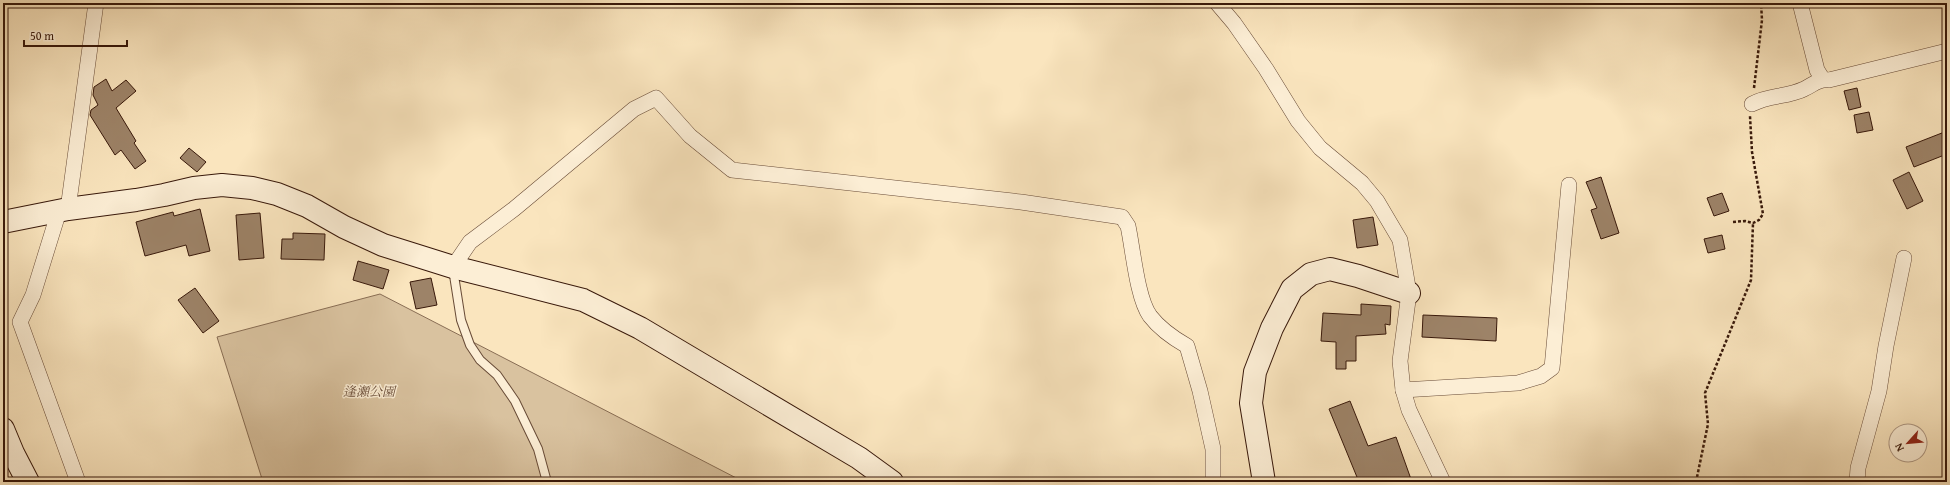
<svg xmlns="http://www.w3.org/2000/svg" width="1950" height="485" viewBox="0 0 1950 485" font-family="'Gentium Book Plus','Noto Serif JP',serif">
<style>
.green{fill:#d9c29f;stroke:#886d54}
.building{fill:#9d8368;stroke:#38180a}
.lines{fill:none;stroke-linecap:round;stroke-linejoin:round}
.lane-casing{stroke:#684b37;stroke-width:10}
.street-casing{stroke:#684b37;stroke-width:16}
.secondary-casing{stroke:#38180a;stroke-width:24}
.path{stroke:#38180a;stroke-width:2.5;stroke-dasharray:3 2;stroke-linecap:butt}
.lane{stroke:#fceed5;stroke-width:8}
.street{stroke:#fceed5;stroke-width:15}
.secondary{stroke:#fceed5;stroke-width:22}
.labels{text-anchor:middle;stroke-width:3;stroke-linejoin:round;paint-order:stroke}
.park-label{font-size:13px;font-style:italic;fill:#684b37;stroke:#fceed5}
</style>
<rect width="100%" height="100%" fill="#fae5be"/>
<filter id="stains"><feTurbulence type="fractalNoise" baseFrequency=".005" numOctaves="4"/><feColorMatrix values="0 0 0 0 .2 0 0 0 0 .09 0 0 0 0 .02 0 0 0 .5 -.17"/></filter>
<radialGradient id="worn" r=".72"><stop offset=".6" stop-color="#630" stop-opacity="0"/><stop offset="1" stop-color="#630" stop-opacity=".3"/></radialGradient>
<!-- green -->
<path class="green" d="M380,294L744,482H263L217,337Z"/>
<!-- building -->
<g class="building">
<path d="M106,79L112,91L126,80L136,91L116,108L136,141L134,143L146,161L135,169L121,150L115,155L90,115L91,110L98,105L93,95L94,87Z"/>
<path d="M1857,88L1861,107L1849,110L1844,91Z"/>
<path d="M1869,112L1873,130L1857,133L1854,115Z"/>
<path d="M1947,131V154L1914,167L1906,147Z"/>
<path d="M189,148L206,162L197,172L180,158Z"/>
<path d="M1909,172L1923,201L1907,209L1893,180Z"/>
<path d="M1601,177L1619,233L1601,239L1591,210L1597,208L1586,182Z"/>
<path d="M1722,193L1729,211L1714,216L1707,198Z"/>
<path d="M200,209L210,251L189,256L186,245L145,256L136,222L173,212L174,216Z"/>
<path d="M260,213L264,258L239,260L236,215Z"/>
<path d="M1373,217L1378,245L1357,248L1353,220Z"/>
<path d="M293,233L325,234L324,260L281,259L282,239H293Z"/>
<path d="M1722,235L1725,249L1708,253L1704,239Z"/>
<path d="M358,261L389,270L383,289L353,280Z"/>
<path d="M431,278L437,305L416,309L410,282Z"/>
<path d="M195,288L219,321L203,333L178,300Z"/>
<path d="M1361,304L1391,306L1390,325L1385,324L1386,334L1356,336V361H1346V369H1336V342L1321,341L1323,313L1361,315Z"/>
<path d="M1423,315L1497,318L1496,341L1422,337Z"/>
<path d="M1350,401L1368,446L1396,437L1412,482H1359L1329,409Z"/>
</g>
<g class="lines">
<defs>
<path id="lane" d="M453,269L461,320L470,345L480,360L497,375L515,401L538,449L547,482"/>
<g id="street">
<path d="M1217,3L1234,23L1266,69L1298,121L1320,148L1362,183L1377,201L1400,240L1409,293L1400,361L1403,390L1409,410L1443,482"/>
<path d="M1800,3L1817,70L1822,78"/>
<path d="M1752,104C1768,95 1788,97 1804,89C1813,85 1819,78 1829,80L1947,51"/>
<path d="M68,209L96,3"/>
<path d="M59,211L33,295L20,322L78,482"/>
<path d="M453,267L470,242L514,209L634,109L656,98L690,136L732,170L1021,202L1122,217L1128,226C1133,249 1137,298 1150,316C1160,329 1173,338 1187,346L1200,391L1213,449V482"/>
<path d="M1403,390L1518,383L1541,376L1552,368L1569,185"/>
<path d="M1857,482L1858,468L1879,391L1886,346L1904,258"/>
</g>
<g id="secondary">
<path d="M3,222L68,209L136,200L164,195L194,188L222,185L252,188L277,194L307,206L344,227L383,245L453,267L583,300L640,328L859,458L892,482"/>
<path d="M3,429L13,453L28,482"/>
<path d="M1264,482L1251,403L1255,372L1272,328L1292,289L1311,274L1330,269L1358,276L1409,293"/>
</g>
</defs>
<!-- lane casing -->
<use href="#lane" class="lane-casing"/>
<!-- street casing -->
<use href="#street" class="street-casing"/>
<!-- secondary casing -->
<use href="#secondary" class="secondary-casing"/>
<!-- path -->
<g class="path">
<path d="M1754,88L1762,20L1761,3"/>
<path d="M1733,222L1745,221L1753,223L1759,220L1763,214L1752,152L1750,116"/>
<path d="M1696,482L1708,424L1705,393L1751,280L1753,223"/>
</g>
<!-- lane -->
<use href="#lane" class="lane"/>
<!-- street -->
<use href="#street" class="street"/>
<!-- secondary -->
<use href="#secondary" class="secondary"/>
</g>
<g class="labels">
<!-- park labels -->
<g class="park-label">
<text x="369" y="396">逢瀬公園</text>
</g>
</g>
<!-- margin -->
<rect width="1950" height="485" fill="none" stroke="#fae5be" stroke-width="16"/>
<rect x="4" y="4" width="1942" height="477" fill="none" stroke="#38180a" stroke-width="2"/>
<rect x="8" y="8" width="1934" height="469" fill="none" stroke="#38180a"/>
<!-- north arrow -->
<g transform="translate(1908 443) rotate(243)"><circle r="19" fill="#fceed5" stroke="#ae9884"/>
<path d="M0-3L7 15L0 10L-7 15Z" fill="#8f2418"/>
<text y="-6" font-size="11" font-weight="bold" text-anchor="middle" fill="#38180a">N</text>
</g>
<!-- scale -->
<path d="M24 40v6h103v-6" fill="none" stroke="#38180a" stroke-width="2"/>
<text x="30" y="40" font-size="12" fill="#38180a" stroke="#fceed5" stroke-width="3" paint-order="stroke">50 m</text>
<rect width="100%" height="100%" filter="url(#stains)"/>
<rect width="100%" height="100%" fill="url(#worn)"/>
</svg>
